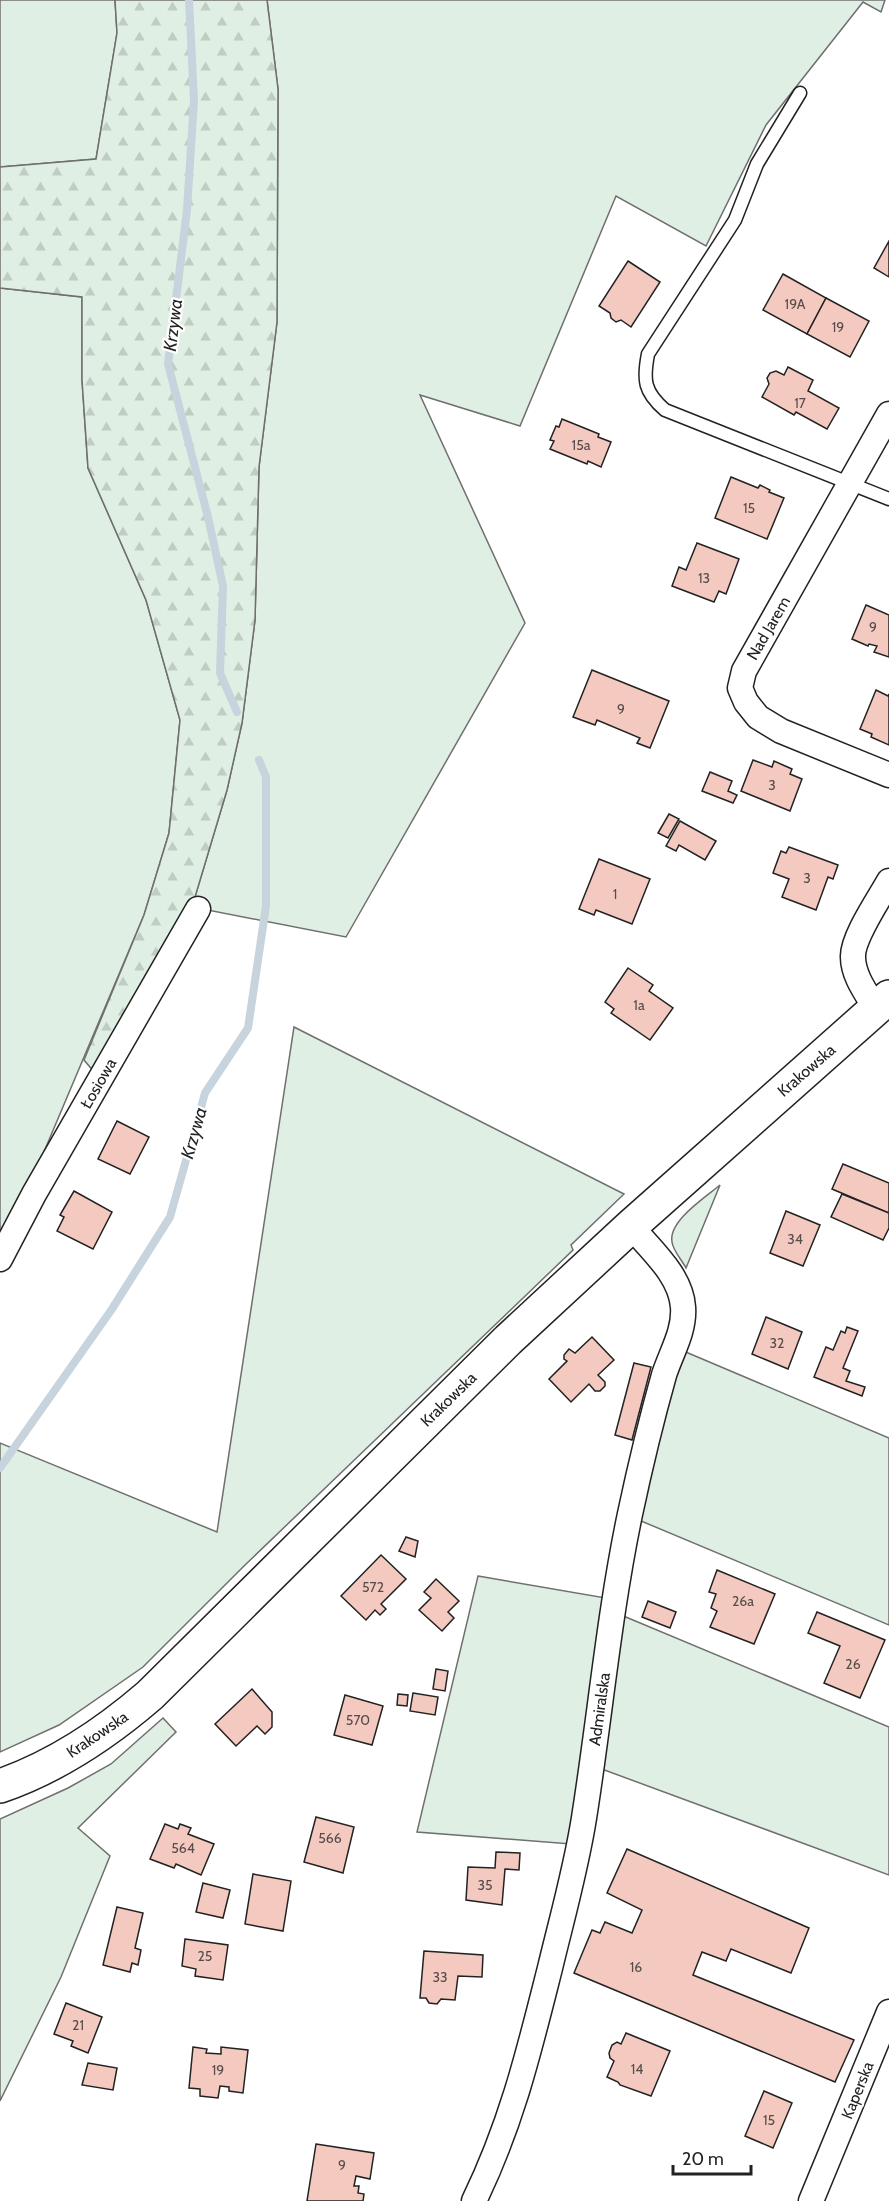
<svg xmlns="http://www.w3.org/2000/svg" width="889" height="2201" viewBox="0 0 889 2201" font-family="Cabin,sans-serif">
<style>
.green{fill:#e0efe3;stroke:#6f6f6f;stroke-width:1.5}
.forest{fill:url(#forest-firs);stroke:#6f6f6f;stroke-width:1.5}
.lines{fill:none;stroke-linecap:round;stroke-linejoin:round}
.stream{stroke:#c7d3dd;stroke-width:8}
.building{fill:#f3c9c0;stroke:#222;stroke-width:1.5}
.service-casing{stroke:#222;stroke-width:15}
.minor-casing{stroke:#222;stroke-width:27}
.primary-casing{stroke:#222;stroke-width:36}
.service{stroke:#fff;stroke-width:12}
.minor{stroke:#fff;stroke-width:24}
.primary{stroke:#fff;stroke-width:33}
.labels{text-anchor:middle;stroke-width:4.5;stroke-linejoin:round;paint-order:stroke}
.number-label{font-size:14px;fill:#564c4a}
.street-label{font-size:16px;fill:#222;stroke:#fff}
.water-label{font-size:18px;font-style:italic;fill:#222;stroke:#fff}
</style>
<defs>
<pattern id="forest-firs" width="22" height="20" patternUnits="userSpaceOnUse" patternTransform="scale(1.5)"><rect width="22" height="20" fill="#e0efe3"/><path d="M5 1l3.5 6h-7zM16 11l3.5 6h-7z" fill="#c0cdc2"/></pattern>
</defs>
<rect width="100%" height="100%" fill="#fff"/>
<!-- green -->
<g class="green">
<path d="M0,0H115L117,33L96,159L0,167Z"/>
<path d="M267,0H885L881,12L863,2L766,125L706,246L616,196L520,426L420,395L525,623L346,937L192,907L227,790L242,723L255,620L259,467L277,322L278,89Z"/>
<path d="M0,288L82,297V380L88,468L146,600L180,720L169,833L144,915L27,1192L0,1244Z"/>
<path d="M294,1027L624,1194L571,1245L573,1250L245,1565L143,1667L59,1725L0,1752V1443L217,1532Z"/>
<path d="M720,1185L686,1268C682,1260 673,1251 672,1242C668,1221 706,1197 720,1185Z"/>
<path d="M681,1350L889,1438V1625L634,1518Z"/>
<path d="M478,1576L606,1598L571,1844L417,1832Z"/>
<path d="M621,1615L889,1727V1875L599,1768Z"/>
<path d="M163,1718L176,1732L78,1828L110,1856L61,1977L0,2101V1819L68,1788L111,1764Z"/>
</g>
<!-- forest -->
<path class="forest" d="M115,0H267L278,89L277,322L259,467L255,620L242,723L227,790L192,907L95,1073L84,1060L144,915L169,833L180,720L146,600L88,468L82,380V297L0,288V167L96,159L117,33Z"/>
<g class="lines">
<!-- stream -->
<g class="stream">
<path d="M189,0L194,100L187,210L168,364L208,517L223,586L220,673L237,712"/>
<path d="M0,1468L112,1309L170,1217L205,1093L248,1028L266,906V777L259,760"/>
</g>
</g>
<!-- building -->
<g class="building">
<path d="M889,241V277L874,268Z"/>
<path d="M628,261L660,282L631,327L621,320L616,322L611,318L610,313L599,306Z"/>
<path d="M783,274L826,298L807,334L763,310Z"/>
<path d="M826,298L869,321L850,357L807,334Z"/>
<path d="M788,367L813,380L808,391L839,408L827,429L796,412L794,415L762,397L769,384L767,378L770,373L776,371L784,375Z"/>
<path d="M562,419L599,434L598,437L611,442L601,467L588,461L587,464L550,449L554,441L550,440L556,426L559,427Z"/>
<path d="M731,477L758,488L760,485L770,490L769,492L784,498L767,539L715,518Z"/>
<path d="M697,543L739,559L726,594L719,591L714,602L672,586L679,567L686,570Z"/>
<path d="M866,605L889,615V657L874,652L877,646L869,644L868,646L852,639Z"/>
<path d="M592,670L669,701L650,748L637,743L640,738L597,720L595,725L573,717Z"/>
<path d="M876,690L888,696L889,694V745L871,737L872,734L860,729Z"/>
<path d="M753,760L772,767L774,761L792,769L790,774L802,779L790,811L741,791Z"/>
<path d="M710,772L732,781L728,791L737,795L733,803L702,791Z"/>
<path d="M669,814L679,819L668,838L658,833Z"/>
<path d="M680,821L716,841L705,860L679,845L676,851L666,846Z"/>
<path d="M789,847L838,865L833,879L828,877L816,910L782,897L789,879L773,873L781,851L786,853Z"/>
<path d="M599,859L650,879L632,924L596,910L594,915L579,909Z"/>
<path d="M628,968L653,985L649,991L673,1008L650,1040L611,1013L614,1009L605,1002Z"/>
<path d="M117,1121L149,1137L130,1174L98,1159Z"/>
<path d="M843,1164L889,1183V1213L832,1189Z"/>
<path d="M74,1191L112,1212L93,1249L57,1231L64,1217L60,1215Z"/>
<path d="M842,1194L889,1213V1228L883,1240L831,1217Z"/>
<path d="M786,1211L820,1225L803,1266L770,1253Z"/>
<path d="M766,1317L802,1332L788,1369L752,1354Z"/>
<path d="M847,1327L858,1331L843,1368L850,1371L846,1381L865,1387L862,1396L814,1377L826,1347L833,1350L841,1331L845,1333Z"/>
<path d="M592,1337L614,1360L598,1375L605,1382V1386L600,1391H595L589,1384L571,1402L549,1379L567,1361L564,1359V1355L569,1349L575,1353Z"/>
<path d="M634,1363L651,1367L632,1440L615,1435Z"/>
<path d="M406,1537L418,1541L415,1557L399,1551Z"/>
<path d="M381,1555L406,1579L381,1604L386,1609L380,1615L375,1610L366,1620L341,1596Z"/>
<path d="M717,1570L775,1594L754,1644L710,1627L717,1611L711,1608L716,1594L709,1592Z"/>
<path d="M436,1579L459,1601L448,1612L454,1618L442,1631L419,1610L431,1598L424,1592Z"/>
<path d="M648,1601L676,1612L670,1628L642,1617Z"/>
<path d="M817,1612L885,1640L860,1698L824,1683L840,1646L808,1633Z"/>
<path d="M436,1669L448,1671L445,1691L433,1689Z"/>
<path d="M252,1689L272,1712V1727L265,1734L257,1726L236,1746L215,1724Z"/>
<path d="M413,1693L438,1697L435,1715L410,1711Z"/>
<path d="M398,1694L408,1695L407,1706L397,1705Z"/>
<path d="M345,1695L383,1706L372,1745L334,1735Z"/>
<path d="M316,1817L354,1827L343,1873L304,1862Z"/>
<path d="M165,1824L178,1829L180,1824L191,1828L188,1834L214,1844L201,1875L176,1864L174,1868L150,1859Z"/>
<path d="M627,1849L809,1928L791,1973L731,1949L726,1961L702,1952L693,1975L854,2040L835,2082L574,1973L592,1930L600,1933L605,1922L632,1933L642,1910L607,1893Z"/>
<path d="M496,1852L520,1853L519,1870L505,1869L502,1905L466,1900L468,1867L495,1868Z"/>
<path d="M253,1874L291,1881L283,1931L245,1924Z"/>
<path d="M203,1883L230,1890L223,1918L196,1912Z"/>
<path d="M117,1907L143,1913L135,1948L141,1950L138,1965L132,1963L130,1972L103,1965Z"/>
<path d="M185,1939L228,1945L223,1980L195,1976L196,1969L182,1966Z"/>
<path d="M424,1951L483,1955L482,1977L458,1976L455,2000L441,1999L437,2004L429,2003L426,1998H420Z"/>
<path d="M66,2003L102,2017L88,2053L71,2046L73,2041L54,2034Z"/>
<path d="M626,2033L670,2051L651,2096L620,2085L618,2082L607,2077L614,2061L610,2058L609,2053L612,2045L617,2042L621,2044Z"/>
<path d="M193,2047L207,2049L206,2053L221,2054V2047L248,2050L243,2093L229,2091V2087L220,2086L218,2098L200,2096V2089L189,2088Z"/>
<path d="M88,2063L117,2068L113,2090L82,2085Z"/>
<path d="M764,2091L792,2103L773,2148L745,2136Z"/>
<path d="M316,2144L374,2153L370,2179L356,2176L354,2186H359L358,2193L364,2194L363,2201H307Z"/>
</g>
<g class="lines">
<defs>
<path id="service" d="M800,93L757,164L735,220L648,354C643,380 644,392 665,410L889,499"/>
<g id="minor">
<path d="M889,414L744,671L740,688L746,702L758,717L781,731L889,775"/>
<path d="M876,1009C867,994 853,976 853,957C852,938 879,899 889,881"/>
<path d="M0,1259L34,1194L198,909"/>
<path d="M474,2201C512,2123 529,2051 550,1968C562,1918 576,1869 584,1818C600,1717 609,1614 630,1514C640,1467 651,1421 664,1375C671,1353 685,1331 683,1307C681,1275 650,1249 631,1226"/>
<path d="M811,2201L889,2012"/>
</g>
<path id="primary" d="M0,1786C55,1767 106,1733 150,1695L508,1340L631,1226L889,997"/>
</defs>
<!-- service casing -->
<use href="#service" class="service-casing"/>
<!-- minor casing -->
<use href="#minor" class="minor-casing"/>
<!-- primary casing -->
<use href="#primary" class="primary-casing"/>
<!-- service -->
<use href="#service" class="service"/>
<!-- minor -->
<use href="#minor" class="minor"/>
<!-- primary -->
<use href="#primary" class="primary"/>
</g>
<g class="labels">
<!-- number labels -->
<g class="number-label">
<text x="795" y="309">19A</text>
<text x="838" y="332">19</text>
<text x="800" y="408">17</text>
<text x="581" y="450">15a</text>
<text x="749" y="513">15</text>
<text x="704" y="583">13</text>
<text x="873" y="632">9</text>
<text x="621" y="714">9</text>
<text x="772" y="790">3</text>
<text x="807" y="883">3</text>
<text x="615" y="899">1</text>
<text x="639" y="1010">1a</text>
<text x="795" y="1244">34</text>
<text x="777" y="1348">32</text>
<text x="373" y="1592">572</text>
<text x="743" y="1606">26a</text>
<text x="853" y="1669">26</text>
<text x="358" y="1725">570</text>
<text x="330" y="1843">566</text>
<text x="183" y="1853">564</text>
<text x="485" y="1890">35</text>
<text x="205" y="1961">25</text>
<text x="636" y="1972">16</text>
<text x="440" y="1982">33</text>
<text x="78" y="2030">21</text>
<text x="637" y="2074">14</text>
<text x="218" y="2075">19</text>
<text x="769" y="2125">15</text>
<text x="342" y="2170">9</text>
</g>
<!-- street labels -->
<g class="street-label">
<text transform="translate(768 628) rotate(-60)" y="6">Nad Jarem</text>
<text transform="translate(806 1070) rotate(-41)" y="6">Krakowska</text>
<text transform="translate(98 1083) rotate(-60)" y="6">Łosiowa</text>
<text transform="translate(448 1399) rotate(-44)" y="6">Krakowska</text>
<text transform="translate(599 1709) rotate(-82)" y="6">Admiralska</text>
<text transform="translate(97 1734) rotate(-34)" y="6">Krakowska</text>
<text transform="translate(857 2090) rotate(-68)" y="6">Kaperska</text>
</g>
<!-- water labels -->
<g class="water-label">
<text transform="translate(173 325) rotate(-83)" y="6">Krzywa</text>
<text transform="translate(194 1133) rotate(-74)" y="6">Krzywa</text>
</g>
</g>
<!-- scale -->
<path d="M673 2165v9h78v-9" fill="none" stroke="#222222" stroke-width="3"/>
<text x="682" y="2165" font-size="18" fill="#222222" stroke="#ffffff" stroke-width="4.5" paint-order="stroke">20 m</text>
</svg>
